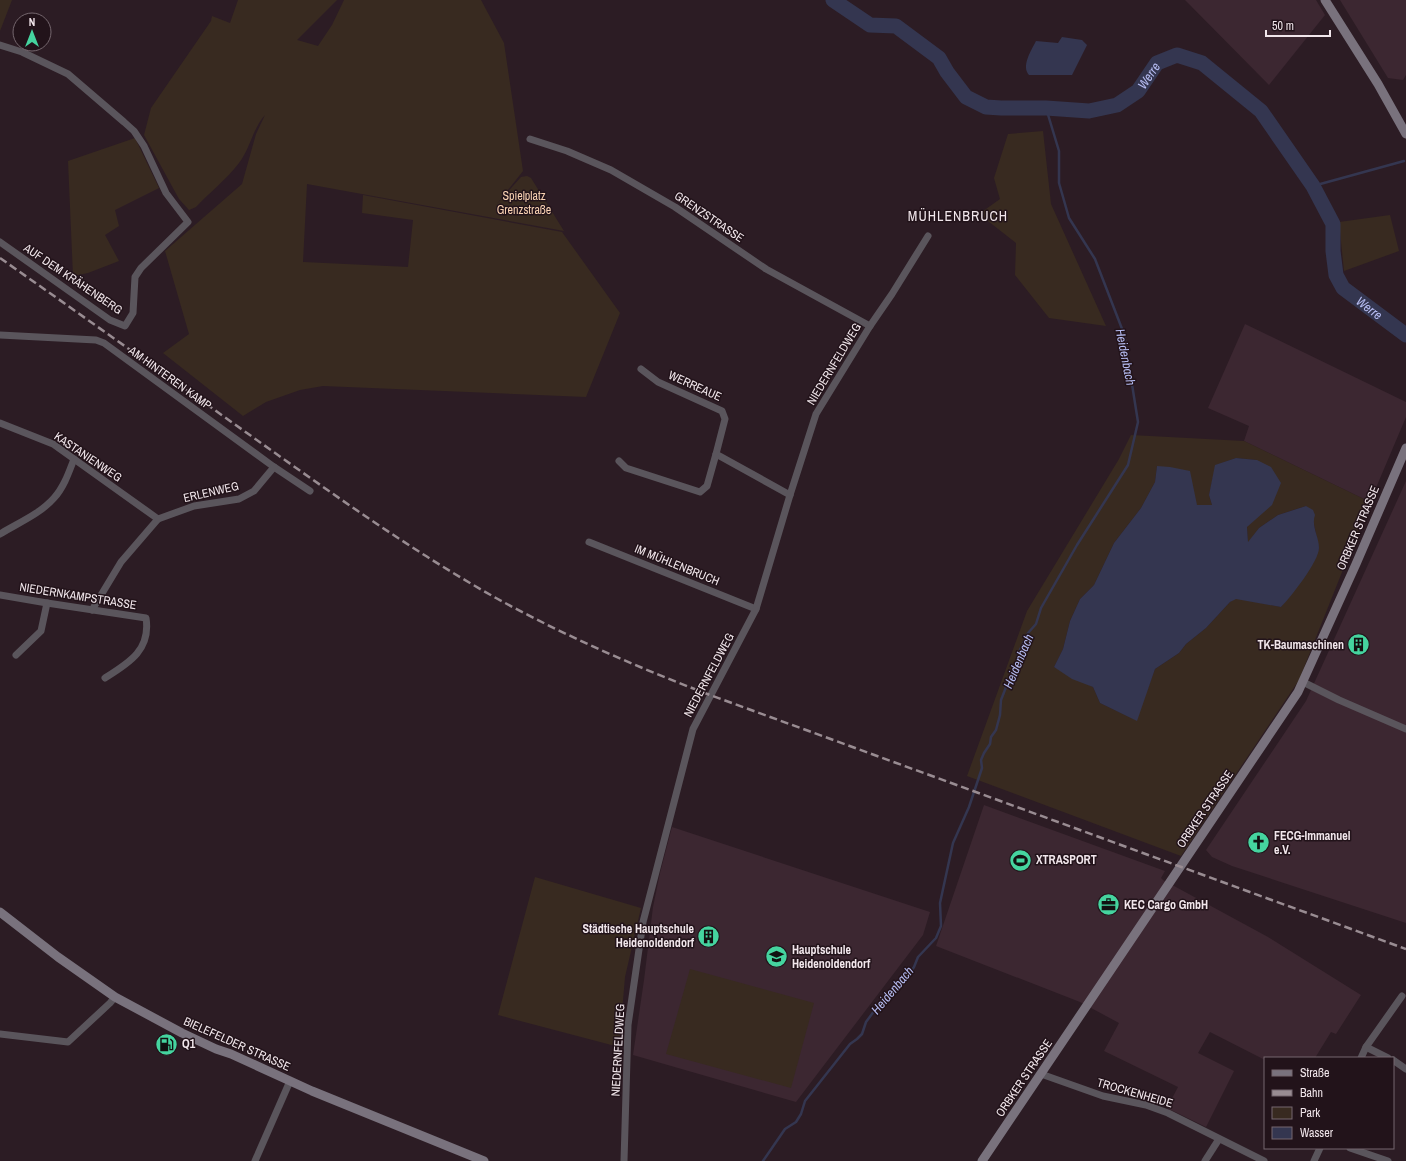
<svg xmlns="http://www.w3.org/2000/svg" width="1406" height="1161" viewBox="0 0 1406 1161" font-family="'Archivo Narrow',sans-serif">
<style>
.built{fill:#3c2731}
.green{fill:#382a20;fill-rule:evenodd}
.water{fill:#343650}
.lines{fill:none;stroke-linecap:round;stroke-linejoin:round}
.stream{stroke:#343650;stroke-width:2.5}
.river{stroke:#343650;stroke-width:15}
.street{stroke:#5a555c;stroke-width:7}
.secondary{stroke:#79727d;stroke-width:9}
.rail{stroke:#998c92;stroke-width:2.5;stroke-dasharray:8 4;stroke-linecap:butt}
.labels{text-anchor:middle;stroke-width:3;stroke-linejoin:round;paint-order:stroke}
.park-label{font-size:12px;fill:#f9d2b3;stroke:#22131a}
.street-label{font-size:12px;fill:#f1e6eb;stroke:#22131a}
.poi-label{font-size:12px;font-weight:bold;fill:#f1e6eb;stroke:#22131a;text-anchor:start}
.water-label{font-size:13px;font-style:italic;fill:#b5bbf0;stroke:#22131a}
.quarter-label{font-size:14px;letter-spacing:1px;fill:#f1e6eb;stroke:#22131a}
</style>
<rect width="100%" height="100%" fill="#2c1c24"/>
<!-- built -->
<g class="built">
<path d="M1185,0H1316L1325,15L1269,85Z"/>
<path d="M1340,0H1406V75L1403,80L1388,78Z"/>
<path d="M1245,324L1406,402V417L1370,502L1244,441L1249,426L1208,408Z"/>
<path d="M1406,481V923L1232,866L1212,857L1206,850L1306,701Z"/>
<path d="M984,805L1165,871L1161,878L1163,880L1268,937L1361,995L1336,1034L1331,1032L1315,1058H1265V1060L1210,1032L1198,1053L1234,1071L1206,1127L1167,1108L1178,1087L1104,1051L1119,1023L1080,1002L936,946Z"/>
<path d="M672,827L930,912L923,935L796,1102L633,1055L644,980L653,907L660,873Z"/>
</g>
<!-- green -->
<g class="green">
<path d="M0,0H12L0,31Z"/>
<path d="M238,0H337L297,40L318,46L332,25L344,0H481L504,43L523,171L496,205L521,177L527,176L531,178L564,231L307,184L303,262L408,267L413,220L362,213L363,195L562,232L620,313L586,397L323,386L300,390L266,402L243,416L163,353L189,334L165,251L242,184L256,134L265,115C253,128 250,149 239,163C228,178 209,193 196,207L189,210L179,199L144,135L151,108L211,21L212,16L230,23Z"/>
<path d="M1043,131L1051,204L1106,326L1049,318L1015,275L1016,243L979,214L1000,199L994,178L1008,134Z"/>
<path d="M135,138L159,188L115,210L119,226L105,235L119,261L88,273L73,276L68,161Z"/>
<path d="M1390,215L1399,251L1344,271L1339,222Z"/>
<path d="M1131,435L1244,441L1370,502L1299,680L1181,856L967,776L1027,611L1119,459ZM1236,458L1257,460L1247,527L1248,543L1259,528L1278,515L1306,506L1313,519L1319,549L1281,607L1236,598L1230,602L1206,628L1186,644L1179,653L1155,669L1136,720L1100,703L1093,687L1054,667L1063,649L1070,621L1080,599L1094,585L1114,543L1141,508L1155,482L1157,466L1197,505H1212L1209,495L1216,465Z"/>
<path d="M535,877L641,908L625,977L619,1047L498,1015Z"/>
<path d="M690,969L814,1003L791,1088L666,1054Z"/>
</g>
<!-- water -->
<g class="water">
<path d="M1062,37L1082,40L1087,45L1072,75H1029C1021,66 1031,51 1036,41L1058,43Z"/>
<path d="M1236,458L1257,460L1271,467L1281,483L1272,505L1247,527L1248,542L1259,528L1278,515L1306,506L1313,510L1315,515C1311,526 1319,537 1319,548C1319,561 1291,597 1281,607L1236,599L1230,602L1206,628L1186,644L1179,653L1155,669L1137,721L1100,703L1093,687L1072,679L1054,667L1063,649L1070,621L1080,599L1094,585L1114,543L1141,508L1155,482L1157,466L1170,467L1190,471L1197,505H1212L1209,495L1215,465Z"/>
</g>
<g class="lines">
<!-- stream -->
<g class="stream">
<path d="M1313,186L1404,161"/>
<path d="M763,1161L785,1129L796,1122L801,1114L805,1101L850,1044L857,1039L862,1034L866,1022L883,999L890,994L903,978L910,973L914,967L918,957L936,938L941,926L940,903L953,843L969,807L982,768L981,760L984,753L990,744L991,737L996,730L1000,715L1001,700L1008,682L1014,675L1018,665V654L1028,633L1036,624L1041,608L1077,545L1128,465L1138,422L1124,334L1095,259L1069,218L1059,183V151L1046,108"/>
</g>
<!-- river -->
<path class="river" id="s1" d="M833,0L870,25L896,26L939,58L947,72L966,97L986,107L1001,108H1046L1089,111L1117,105L1138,91L1157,63L1177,55L1202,63L1261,111L1313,186L1333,224V251L1336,275L1343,288L1406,335"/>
<!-- street -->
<g class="street">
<path d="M0,45L22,52L68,74L124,122L134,131L144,146L166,193L188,222L141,268L135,277L133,313L125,326L110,320L0,242"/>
<path d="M530,139L567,151L611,170L675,207L766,269L870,326"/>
<path d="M0,335L96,340L104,343L274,467L310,491"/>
<path d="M641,369L658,382L722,411L725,419L716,454L790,495"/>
<path d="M0,423L53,444L158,519"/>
<path d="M619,461L626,468L700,492L707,486L716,454"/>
<path d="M0,534C18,523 40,514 54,498C64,487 69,472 74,459"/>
<path d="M589,542L756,609"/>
<path d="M0,595L47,603L146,618C151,650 129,663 105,678"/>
<path d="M92,610L121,562L158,519L194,506L239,499L254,491L274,467"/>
<path d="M16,655L41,631L47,603"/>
<path d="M1303,682L1339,700L1406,729"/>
<path d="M0,1034L68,1042L110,1003L115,997"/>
<path d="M1366,1047L1388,1058"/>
<path d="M1361,1058L1366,1047L1402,996"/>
<path d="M1393,1060L1406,1069"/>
<path d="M1041,1074L1103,1096L1146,1105L1168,1113L1264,1161"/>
<path d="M1350,1148L1388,1161"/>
<path d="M255,1161L290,1081"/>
<path d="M624,1161L628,1025L643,922L693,729L756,609L790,495L816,414L870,326L892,294L928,236"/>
<path d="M1205,1161L1219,1139"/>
<path d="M1314,1161L1320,1148"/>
</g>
<!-- secondary -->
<g class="secondary">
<path d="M1325,0L1378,84L1406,134"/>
<path d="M0,912L58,957L115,997L182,1033L216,1049L231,1054L312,1091L484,1161"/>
<path d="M982,1161L1298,692L1356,564L1406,448"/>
</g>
<!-- rail -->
<path class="rail" d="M0,258C87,319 174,381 261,443C337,497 414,552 496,598C565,636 637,667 710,695L1406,949"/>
</g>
<!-- icons -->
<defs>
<symbol id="building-disc" viewBox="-11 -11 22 22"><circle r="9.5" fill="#45d49f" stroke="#22131a"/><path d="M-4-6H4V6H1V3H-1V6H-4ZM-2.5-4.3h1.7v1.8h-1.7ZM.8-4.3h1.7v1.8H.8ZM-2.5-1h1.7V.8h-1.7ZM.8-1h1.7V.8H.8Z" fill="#111"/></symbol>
<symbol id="church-disc" viewBox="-11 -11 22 22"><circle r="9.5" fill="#45d49f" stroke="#22131a"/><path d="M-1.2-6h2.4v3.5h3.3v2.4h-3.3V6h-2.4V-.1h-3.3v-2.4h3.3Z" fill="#111"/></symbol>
<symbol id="stadium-disc" viewBox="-11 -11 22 22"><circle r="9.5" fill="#45d49f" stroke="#22131a"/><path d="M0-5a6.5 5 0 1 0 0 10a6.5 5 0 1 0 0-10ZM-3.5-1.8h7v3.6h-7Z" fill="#111"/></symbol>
<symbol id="office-disc" viewBox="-11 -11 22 22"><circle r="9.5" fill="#45d49f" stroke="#22131a"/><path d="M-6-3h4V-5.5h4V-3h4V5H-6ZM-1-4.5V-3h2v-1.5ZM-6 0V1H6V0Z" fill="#111"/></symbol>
<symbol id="school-disc" viewBox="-11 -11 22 22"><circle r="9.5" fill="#45d49f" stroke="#22131a"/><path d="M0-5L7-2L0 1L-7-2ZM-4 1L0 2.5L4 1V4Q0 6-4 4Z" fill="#111"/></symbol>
<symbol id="fuel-disc" viewBox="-11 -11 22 22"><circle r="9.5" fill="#45d49f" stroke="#22131a"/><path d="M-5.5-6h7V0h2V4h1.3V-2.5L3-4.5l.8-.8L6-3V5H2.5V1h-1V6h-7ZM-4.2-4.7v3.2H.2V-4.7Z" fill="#111"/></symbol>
</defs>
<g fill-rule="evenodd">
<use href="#building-disc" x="1346" y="632" width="25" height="25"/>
<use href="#church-disc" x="1246" y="830" width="25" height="25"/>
<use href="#stadium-disc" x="1008" y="848" width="25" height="25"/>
<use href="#office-disc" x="1096" y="892" width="25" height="25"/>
<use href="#building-disc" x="696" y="924" width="25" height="25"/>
<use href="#school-disc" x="764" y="944" width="25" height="25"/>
<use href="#fuel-disc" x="154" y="1032" width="25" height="25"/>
</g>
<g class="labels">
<!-- park labels -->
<g class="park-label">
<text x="524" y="200">Spielplatz<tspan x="524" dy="14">Grenzstraße</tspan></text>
</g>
<!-- street labels -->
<g class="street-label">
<text transform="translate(709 217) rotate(34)" y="4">GRENZSTRASSE</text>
<text transform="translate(73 279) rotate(34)" y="4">AUF DEM KRÄHENBERG</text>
<text transform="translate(834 364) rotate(-59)" y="4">NIEDERNFELDWEG</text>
<text transform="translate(170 378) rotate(36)" y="4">AM HINTEREN KAMP</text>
<text transform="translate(695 386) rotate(24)" y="4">WERREAUE</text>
<text transform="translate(88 457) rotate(34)" y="4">KASTANIENWEG</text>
<text transform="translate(211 492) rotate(-13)" y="4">ERLENWEG</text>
<text transform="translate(1358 528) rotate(-67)" y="4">ORBKER STRASSE</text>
<text transform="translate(677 565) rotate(22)" y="4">IM MÜHLENBRUCH</text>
<text transform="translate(78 596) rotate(9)" y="4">NIEDERNKAMPSTRASSE</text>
<text transform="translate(709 675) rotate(-62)" y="4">NIEDERNFELDWEG</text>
<text transform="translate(1205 809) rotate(-56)" y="4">ORBKER STRASSE</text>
<text transform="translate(237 1044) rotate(24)" y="4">BIELEFELDER STRASSE</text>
<text transform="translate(618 1050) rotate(-87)" y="4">NIEDERNFELDWEG</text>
<text transform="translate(1024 1078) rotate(-56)" y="4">ORBKER STRASSE</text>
<text transform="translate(1135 1093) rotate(16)" y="4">TROCKENHEIDE</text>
</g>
<!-- poi labels -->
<g class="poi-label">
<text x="1344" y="649" text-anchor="end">TK-Baumaschinen</text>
<text x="1274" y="840">FECG-Immanuel<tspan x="1274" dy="14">e.V.</tspan></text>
<text x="1036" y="864">XTRASPORT</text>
<text x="1124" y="909">KEC Cargo GmbH</text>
<text x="694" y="933" text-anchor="end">Städtische Hauptschule<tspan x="694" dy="14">Heidenoldendorf</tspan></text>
<text x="792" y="954">Hauptschule<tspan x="792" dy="14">Heidenoldendorf</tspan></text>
<text x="182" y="1048">Q1</text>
</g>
<!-- water labels -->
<g class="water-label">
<text dy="5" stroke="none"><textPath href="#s1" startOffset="370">Werre</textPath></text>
<text dy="5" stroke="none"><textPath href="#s1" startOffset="742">Werre</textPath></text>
<text transform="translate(1126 357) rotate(79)" y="5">Heidenbach</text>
<text transform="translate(1018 661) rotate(-67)" y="5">Heidenbach</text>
<text transform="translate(892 990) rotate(-50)" y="5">Heidenbach</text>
</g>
<!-- quarter labels -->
<g class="quarter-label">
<text x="958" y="221">MÜHLENBRUCH</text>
</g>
</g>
<!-- legend -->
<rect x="1264" y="1057" width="130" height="92" fill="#22131a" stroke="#75676e"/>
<rect x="1272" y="1070" width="20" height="6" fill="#79727d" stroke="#75676e"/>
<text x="1300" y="1077" font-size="12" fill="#f1e6eb">Straße</text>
<rect x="1272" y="1090" width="20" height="6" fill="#998c92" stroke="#75676e"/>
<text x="1300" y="1097" font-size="12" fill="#f1e6eb">Bahn</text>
<rect x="1272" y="1107" width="20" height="12" fill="#382a20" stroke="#75676e"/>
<text x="1300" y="1117" font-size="12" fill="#f1e6eb">Park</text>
<rect x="1272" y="1127" width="20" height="12" fill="#343650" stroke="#75676e"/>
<text x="1300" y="1137" font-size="12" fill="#f1e6eb">Wasser</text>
<!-- north arrow -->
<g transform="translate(32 32)"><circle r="19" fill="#22131a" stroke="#75676e"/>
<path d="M0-3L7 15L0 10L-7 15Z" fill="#45d49f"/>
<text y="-6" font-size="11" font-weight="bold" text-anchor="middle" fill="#f1e6eb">N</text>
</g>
<!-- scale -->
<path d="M1266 30v6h64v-6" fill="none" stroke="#f1e6eb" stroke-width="2"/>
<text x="1272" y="30" font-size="12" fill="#f1e6eb" stroke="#22131a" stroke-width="3" paint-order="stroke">50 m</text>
</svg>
